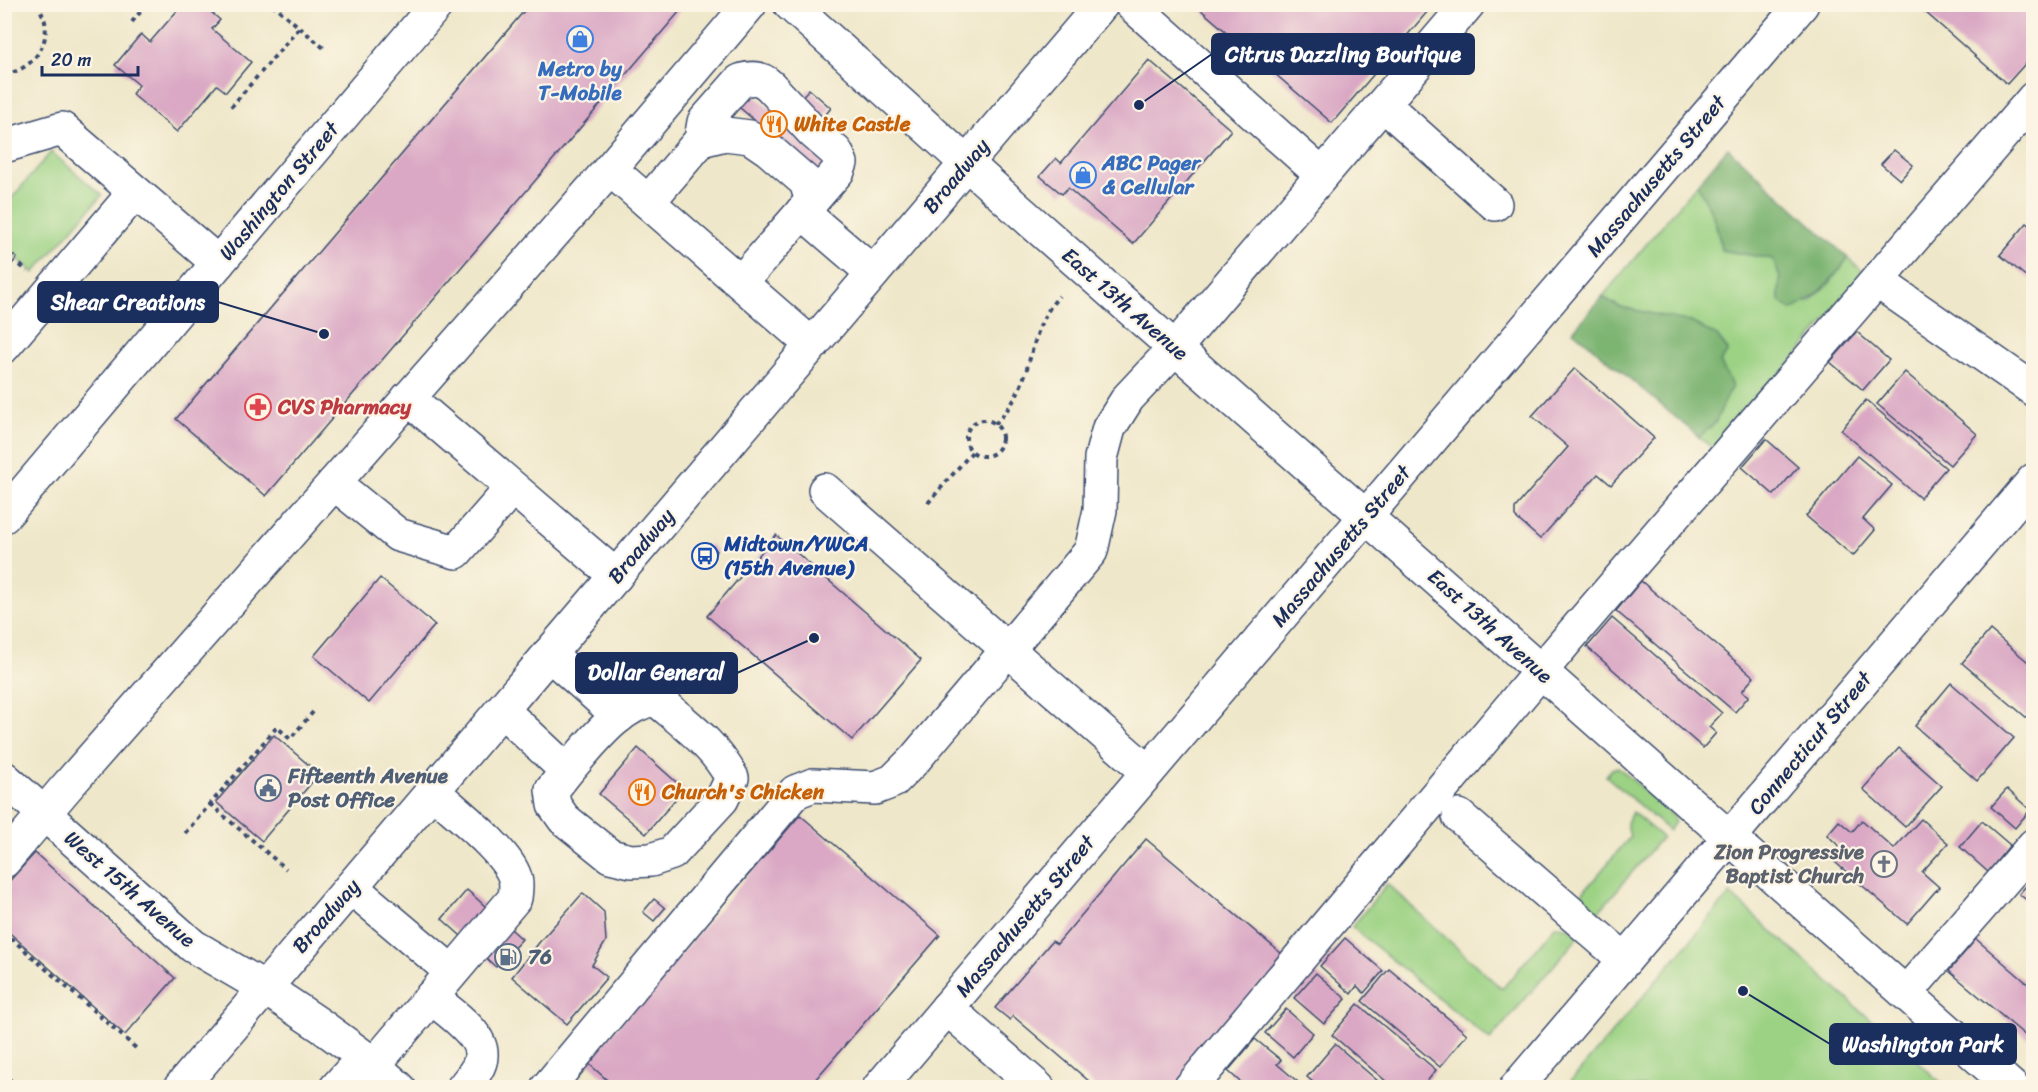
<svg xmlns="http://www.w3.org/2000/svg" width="2038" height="1092" viewBox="0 0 2038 1092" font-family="Sriracha,sans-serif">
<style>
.green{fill:#9bd283;stroke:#5b8070;stroke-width:1.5}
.forest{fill:#7cb471;stroke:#4c7268;stroke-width:1.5}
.building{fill:#daa8c4}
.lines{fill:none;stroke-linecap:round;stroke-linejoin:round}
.minor-casing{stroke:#3b4b6e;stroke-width:36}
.major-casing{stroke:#3b4b6e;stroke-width:36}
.path{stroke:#3b4b6e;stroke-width:4;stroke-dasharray:4.5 4.5;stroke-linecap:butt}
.minor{stroke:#fff;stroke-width:33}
.major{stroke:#fff;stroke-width:33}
.labels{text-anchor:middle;stroke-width:4.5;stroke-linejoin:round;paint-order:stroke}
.shop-label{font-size:21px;font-weight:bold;fill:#366cbe;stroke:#fcf5e5}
.food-label{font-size:21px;font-weight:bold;fill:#c56008;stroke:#fcf5e5;text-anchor:start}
.street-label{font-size:21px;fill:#1b2f5e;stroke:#fcf5e5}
.health-label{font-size:21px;font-weight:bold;fill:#be3a42;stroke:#fcf5e5;text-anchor:start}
.transit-label{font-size:21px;font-weight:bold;fill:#164399;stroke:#fcf5e5;text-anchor:start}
.service-label{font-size:21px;font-weight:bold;fill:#4e5e75;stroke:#fcf5e5;text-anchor:start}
.worship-label{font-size:21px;font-weight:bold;fill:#5b616d;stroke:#fcf5e5;text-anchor:end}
.leader{fill:none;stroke:#1b2f5e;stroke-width:2}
.callout-dot{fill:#1b2f5e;stroke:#fcf5e5;stroke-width:2}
.callout{fill:#1b2f5e;stroke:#1b2f5e;stroke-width:2}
.callout-label{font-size:22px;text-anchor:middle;font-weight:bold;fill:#fff}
</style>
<rect width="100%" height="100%" fill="#fcf5e5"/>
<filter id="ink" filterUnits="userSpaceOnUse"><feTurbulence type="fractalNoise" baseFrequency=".0167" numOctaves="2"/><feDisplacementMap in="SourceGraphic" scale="12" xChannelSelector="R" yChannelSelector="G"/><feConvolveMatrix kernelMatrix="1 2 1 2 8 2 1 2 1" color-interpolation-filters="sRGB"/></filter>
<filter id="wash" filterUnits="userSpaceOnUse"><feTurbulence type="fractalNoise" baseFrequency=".008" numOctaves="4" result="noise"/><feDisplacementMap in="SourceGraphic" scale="24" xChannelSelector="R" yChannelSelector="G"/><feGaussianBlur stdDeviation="1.35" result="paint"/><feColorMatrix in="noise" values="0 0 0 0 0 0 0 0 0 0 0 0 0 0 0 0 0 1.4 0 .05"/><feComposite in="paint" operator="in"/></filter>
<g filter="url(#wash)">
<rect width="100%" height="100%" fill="#efe7c9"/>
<!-- green -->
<g class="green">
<path d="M51,152L102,195L34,273L5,248V206Z"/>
<path d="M1697,184C1709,206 1719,225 1721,250L1773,259L1780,278L1779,300L1809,302L1829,284L1848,258L1866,274L1716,451L1699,437L1715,423L1732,386L1720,362L1728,350L1717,336L1649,313L1620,307L1602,297Z"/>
<path d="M1618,767L1672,815L1675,822L1669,831L1606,776L1612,769Z"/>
<path d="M1632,812L1662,837L1595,916L1582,904L1580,896L1630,837L1627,823Z"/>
<path d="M1387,884L1502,989L1555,926L1566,927L1580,935L1490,1040L1352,927Z"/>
<path d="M1730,894L1946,1087H1566Z"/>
</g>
<!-- forest -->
<g class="forest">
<path d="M1728,148L1848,258C1830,282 1819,297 1791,310L1779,300L1780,278L1773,259L1721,250C1719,225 1709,206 1697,184Z"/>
<path d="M1602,297L1620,307L1691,322L1717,336L1728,351L1720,362L1732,386L1715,423L1699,437L1573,331Z"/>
</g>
<g id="blocks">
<!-- building -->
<g class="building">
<path d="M183,4H202L220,20L212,29L251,62L226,92L217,85L177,132L132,94L139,85L115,65L141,34L150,42Z"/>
<path d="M530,4H686L266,496L176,419Z"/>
<path d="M1194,4H1434L1332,123Z"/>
<path d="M1916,4H2032L2034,6V54L2007,84Z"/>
<path d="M1149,60L1231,130L1133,244L1068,188L1062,194L1040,176L1056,158L1061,163Z"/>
<path d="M809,89L831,108L821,120L799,100Z"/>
<path d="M752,93L808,142L834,155L812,180L796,156L739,107Z"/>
<path d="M1894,150L1913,165L1900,180L1881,164Z"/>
<path d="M2027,223L2034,228V283L2000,255Z"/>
<path d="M4,248L17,258L4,273Z"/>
<path d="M1857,332L1889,360L1863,390L1830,362Z"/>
<path d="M1575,368L1654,438L1611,485L1598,474L1540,539L1515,517V508L1568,447L1532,416Z"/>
<path d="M1905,372L1977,434L1950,465L1877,404Z"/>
<path d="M1866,400L1946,468L1920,498L1841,430Z"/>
<path d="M1766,439L1798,467L1774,495L1742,467Z"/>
<path d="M1857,456L1892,485L1863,519L1875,530L1853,556L1806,516Z"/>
<path d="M776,535L921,660L852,740L707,616Z"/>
<path d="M710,544L717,551L706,564L699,557Z"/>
<path d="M380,578L435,625L369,703L314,656Z"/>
<path d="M1641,581L1754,677L1742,691L1749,696L1735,712L1616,611Z"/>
<path d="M1612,618L1722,713L1709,727L1716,733L1703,748L1587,647Z"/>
<path d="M1990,630L2034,667V724L1962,663Z"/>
<path d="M1951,683L2014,738L1977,781L1915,726Z"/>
<path d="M274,735L319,774L262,841L216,802Z"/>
<path d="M638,748L684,789L646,834L599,794Z"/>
<path d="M1899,748L1942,786L1905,827L1863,789Z"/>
<path d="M2007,789L2030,810L2015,828L1991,807Z"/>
<path d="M800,815L940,935L808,1088H616L587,1062Z"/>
<path d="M1921,819L1948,843L1922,872L1939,887L1907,924L1829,857L1839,846L1827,835L1839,821L1852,832L1862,820L1894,849Z"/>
<path d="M1982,821L2010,845L1988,872L1960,847Z"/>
<path d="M1146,839L1288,959L1179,1088H1097L1013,1016L1010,1020L995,1008L1052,941L1057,944Z"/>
<path d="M35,853L175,978L125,1035L4,928V887Z"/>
<path d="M2034,877V906L2019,894Z"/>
<path d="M467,890L522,939L496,967L442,919Z"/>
<path d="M583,893L604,912L606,941L592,965L607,977L567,1024L512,977L542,939Z"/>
<path d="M654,899L665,908L654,921L643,912Z"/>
<path d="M1345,938L1383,971L1364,993L1357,986L1351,994L1320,966Z"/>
<path d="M1976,939L2034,989V1043L1949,971Z"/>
<path d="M1389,969L1467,1034L1440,1067L1362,1001Z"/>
<path d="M1316,973L1346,999L1324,1024L1294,998Z"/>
<path d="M1358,1004L1436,1070L1422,1088H1394L1332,1035Z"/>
<path d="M1286,1009L1313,1033L1293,1057L1265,1033Z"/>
<path d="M1255,1039L1281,1060L1277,1064L1305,1088H1247L1228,1071Z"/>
<path d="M1335,1044L1386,1088H1320L1307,1077Z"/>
<path d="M4,1073L21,1088H4Z"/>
</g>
</g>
</g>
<g filter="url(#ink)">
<use href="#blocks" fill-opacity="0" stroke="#3b4b6e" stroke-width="1.5"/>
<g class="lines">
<defs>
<g id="minor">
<path d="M750,4L610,169L812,345"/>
<path d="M790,4L1015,207L2013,1088"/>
<path d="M1131,4L1322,175"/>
<path d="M1383,104L1495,204"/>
<path d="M701,140L725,134L750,137L769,150L806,182L812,201"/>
<path d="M4,146L62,129L218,263"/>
<path d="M648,202L701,140L704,122L740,81C752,77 761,77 770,86L813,132L836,152L841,163L838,171L741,282"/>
<path d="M802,212L873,273"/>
<path d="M1877,281L2034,390"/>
<path d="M4,346L135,192"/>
<path d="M408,398L616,576"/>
<path d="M334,483L398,535L456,552L512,488"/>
<path d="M825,490L1148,772"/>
<path d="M4,516L437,4"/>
<path d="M549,654L619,716"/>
<path d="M502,710L567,771L552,790L554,805L564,819L610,856L631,861L651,860L672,853L722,799L732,778C714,744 685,724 656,699C619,704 591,744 567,771"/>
<path d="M1459,816L1625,960"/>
<path d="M4,861L64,790L610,169"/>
<path d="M351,887L452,972"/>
<path d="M1906,993L2034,845"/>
<path d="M431,997C447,1011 483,1033 481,1056C481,1067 470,1079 463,1088"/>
<path d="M947,1008L1038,1088"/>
<path d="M374,1065L515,898C516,889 517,882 514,875C504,849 454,811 433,791"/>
<path d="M336,1088L364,1057"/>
<path d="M547,1088L795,792L813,785L875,788L893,781L914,760L1091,551L1100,510L1101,458L1109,428L1128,398L1175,348L1468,4"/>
<path d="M879,1088L1802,4"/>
<path d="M1190,1088L1567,640L2034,98"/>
<path d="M1516,1088L2034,480"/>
</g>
<g id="major">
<path d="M4,778L193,946L265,988L320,1025L364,1057L399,1088"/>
<path d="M180,1088L1102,4"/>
</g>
</defs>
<!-- minor casing -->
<use href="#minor" class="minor-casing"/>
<!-- major casing -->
<use href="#major" class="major-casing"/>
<!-- path -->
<g class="path">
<path d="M272,4L325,49"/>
<path d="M132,22L147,4"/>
<path d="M4,74C28,72 50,48 45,22C44,16 40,10 37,4"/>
<path d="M231,107L299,28"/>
<path d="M20,265L27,271"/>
<circle cx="984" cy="438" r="18"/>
<path d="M995,424C1003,415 1012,405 1017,394C1034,360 1032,326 1059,296"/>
<path d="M928,503L972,452"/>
<path d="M210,804L286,869"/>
<path d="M185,833L277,727L290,739L313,712"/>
<path d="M4,932L137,1049"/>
</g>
<!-- minor -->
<use href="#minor" class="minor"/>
<!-- major -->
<use href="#major" class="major"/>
</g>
</g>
<!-- icons -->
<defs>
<symbol id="shop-ring" viewBox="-11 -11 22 22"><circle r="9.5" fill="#fcf5e5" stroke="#3f7fe0" stroke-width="1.5"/><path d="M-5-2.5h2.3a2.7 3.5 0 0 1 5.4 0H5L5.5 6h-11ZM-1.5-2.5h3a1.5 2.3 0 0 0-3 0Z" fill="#3f7fe0"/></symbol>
<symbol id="restaurant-ring" viewBox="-11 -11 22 22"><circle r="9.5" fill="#fcf5e5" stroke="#e8710a" stroke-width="1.5"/><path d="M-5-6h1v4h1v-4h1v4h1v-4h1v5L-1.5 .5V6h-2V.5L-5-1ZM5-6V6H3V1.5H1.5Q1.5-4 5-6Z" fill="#e8710a"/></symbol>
<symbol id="pharmacy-ring" viewBox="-11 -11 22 22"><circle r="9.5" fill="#fcf5e5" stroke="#e0444e" stroke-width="1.5"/><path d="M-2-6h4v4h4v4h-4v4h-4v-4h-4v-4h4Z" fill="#e0444e"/></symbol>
<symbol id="bus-ring" viewBox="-11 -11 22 22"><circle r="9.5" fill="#fcf5e5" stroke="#1a4fb4" stroke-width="1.5"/><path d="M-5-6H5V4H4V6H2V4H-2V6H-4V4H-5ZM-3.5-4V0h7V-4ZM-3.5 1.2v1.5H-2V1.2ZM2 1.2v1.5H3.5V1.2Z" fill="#1a4fb4"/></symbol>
<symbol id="civic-ring" viewBox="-11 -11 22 22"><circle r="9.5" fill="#fcf5e5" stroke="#5c6f8a" stroke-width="1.5"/><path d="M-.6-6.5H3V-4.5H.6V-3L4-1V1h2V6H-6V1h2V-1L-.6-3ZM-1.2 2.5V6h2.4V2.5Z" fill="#5c6f8a"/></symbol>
<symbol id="church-ring" viewBox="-11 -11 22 22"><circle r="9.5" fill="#fcf5e5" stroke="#6b7280" stroke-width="1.5"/><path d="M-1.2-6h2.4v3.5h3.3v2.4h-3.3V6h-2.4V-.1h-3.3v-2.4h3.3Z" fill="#6b7280"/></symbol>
<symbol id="fuel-ring" viewBox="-11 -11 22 22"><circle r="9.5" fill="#fcf5e5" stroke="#5c6f8a" stroke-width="1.5"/><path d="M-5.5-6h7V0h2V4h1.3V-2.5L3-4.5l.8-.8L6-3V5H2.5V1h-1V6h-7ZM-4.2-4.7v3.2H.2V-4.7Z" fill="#5c6f8a"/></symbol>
</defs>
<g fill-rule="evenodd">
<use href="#shop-ring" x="565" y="24" width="30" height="30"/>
<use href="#restaurant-ring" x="759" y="109" width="30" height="30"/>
<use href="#shop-ring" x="1068" y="160" width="30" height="30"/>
<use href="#pharmacy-ring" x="243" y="392" width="30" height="30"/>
<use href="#bus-ring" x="690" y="541" width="30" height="30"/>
<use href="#civic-ring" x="253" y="773" width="30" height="30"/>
<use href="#restaurant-ring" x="627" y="777" width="30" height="30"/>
<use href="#church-ring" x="1869" y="849" width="30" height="30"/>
<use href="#fuel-ring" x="493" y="942" width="30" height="30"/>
</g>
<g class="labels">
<!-- shop labels -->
<g class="shop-label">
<text x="580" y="76">Metro by<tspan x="580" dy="24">T-Mobile</tspan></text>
<text x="1102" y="170" text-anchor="start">ABC Pager<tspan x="1102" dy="24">&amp; Cellular</tspan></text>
</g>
<!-- food labels -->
<g class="food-label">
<text x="794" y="131">White Castle</text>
<text x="662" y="799">Church's Chicken</text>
</g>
<!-- street labels -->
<g class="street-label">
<text transform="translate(956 176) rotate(-50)" y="7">Broadway</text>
<text transform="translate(1656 176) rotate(-50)" y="7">Massachusetts Street</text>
<text transform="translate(279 191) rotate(-50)" y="7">Washington Street</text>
<text transform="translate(1125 304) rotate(41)" y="7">East 13th Avenue</text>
<text transform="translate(641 546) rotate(-50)" y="7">Broadway</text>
<text transform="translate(1341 546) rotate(-50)" y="7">Massachusetts Street</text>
<text transform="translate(1490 626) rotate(42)" y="7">East 13th Avenue</text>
<text transform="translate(1810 743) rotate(-50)" y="7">Connecticut Street</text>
<text transform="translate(130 889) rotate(41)" y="7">West 15th Avenue</text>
<text transform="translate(326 916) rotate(-49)" y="7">Broadway</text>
<text transform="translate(1025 916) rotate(-50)" y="7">Massachusetts Street</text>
</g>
<!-- health labels -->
<g class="health-label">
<text x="278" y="414">CVS Pharmacy</text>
</g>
<!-- transit labels -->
<g class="transit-label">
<text x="724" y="551">Midtown/YWCA<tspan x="724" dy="24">(15th Avenue)</tspan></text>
</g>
<!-- service labels -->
<g class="service-label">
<text x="288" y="783">Fifteenth Avenue<tspan x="288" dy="24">Post Office</tspan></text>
<text x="528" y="964">76</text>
</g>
<!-- worship labels -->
<g class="worship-label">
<text x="1864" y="859">Zion Progressive<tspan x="1864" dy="24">Baptist Church</tspan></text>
</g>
</g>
<!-- callouts -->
<path class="leader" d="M1139 105L1212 54M324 334L218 302M814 638L737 673M1743 991L1830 1044"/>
<g class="callout-dot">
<circle cx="1139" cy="105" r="6"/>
<circle cx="324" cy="334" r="6"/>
<circle cx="814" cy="638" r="6"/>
<circle cx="1743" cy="991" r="6"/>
</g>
<g class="callout">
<rect x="1212" y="34" width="262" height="40" rx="6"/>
<rect x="38" y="282" width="180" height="40" rx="6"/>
<rect x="576" y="653" width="161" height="40" rx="6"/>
<rect x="1830" y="1024" width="186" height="40" rx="6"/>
</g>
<g class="callout-label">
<text x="1343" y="62">Citrus Dazzling Boutique</text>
<text x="128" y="310">Shear Creations</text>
<text x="656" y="680">Dollar General</text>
<text x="1923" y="1052">Washington Park</text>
</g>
<!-- margin -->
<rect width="2038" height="1092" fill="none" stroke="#fcf5e5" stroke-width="24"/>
<!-- scale -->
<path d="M42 66v9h96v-9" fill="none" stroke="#1b2f5e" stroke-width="3"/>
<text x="51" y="66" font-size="18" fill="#1b2f5e" stroke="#fcf5e5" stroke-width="4.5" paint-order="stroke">20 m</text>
</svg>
